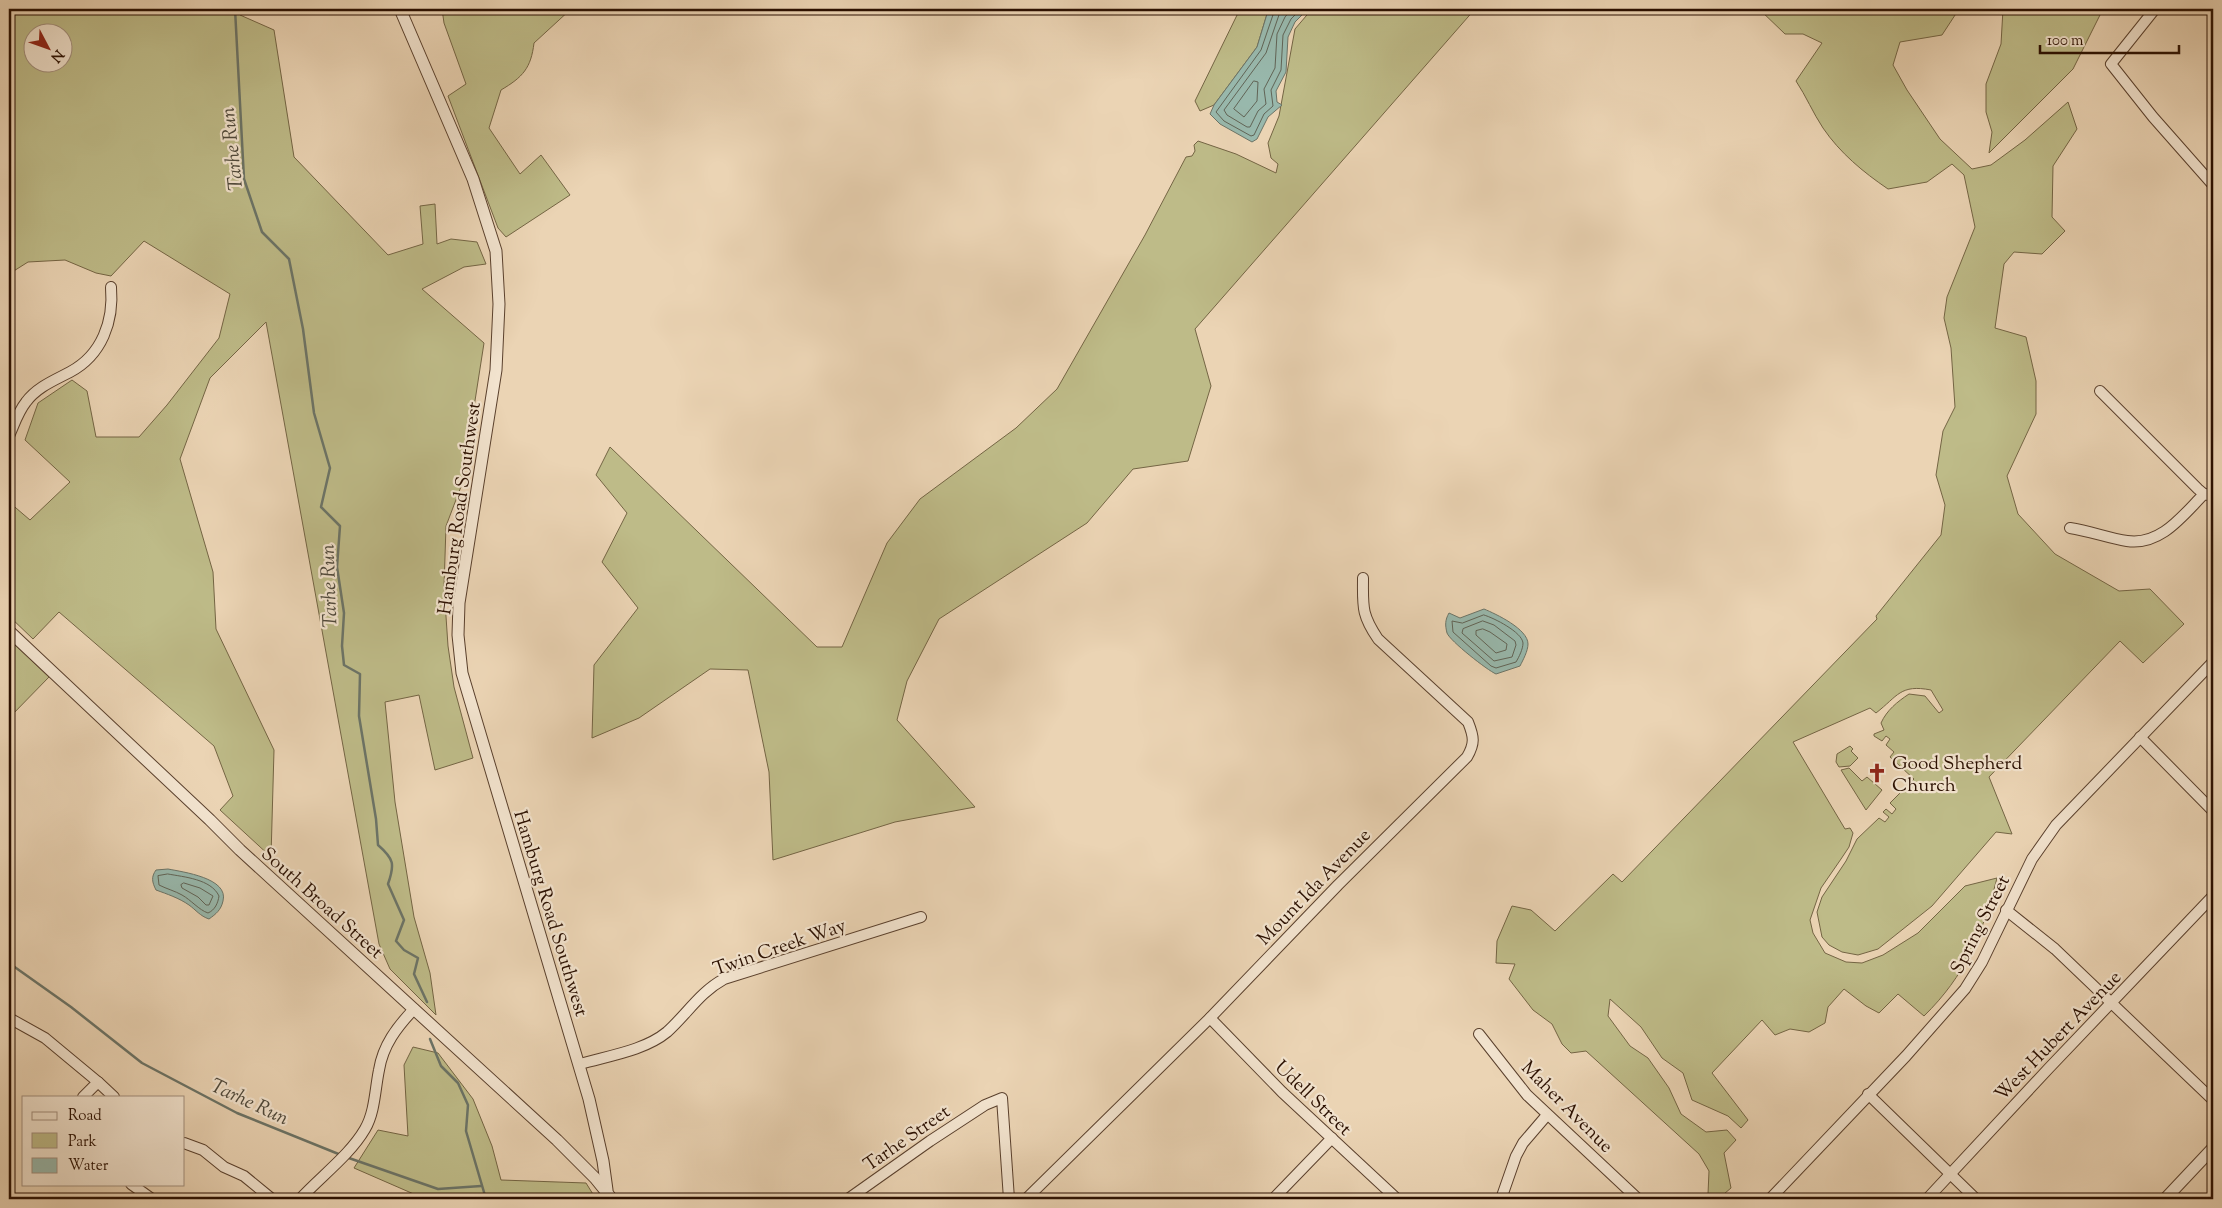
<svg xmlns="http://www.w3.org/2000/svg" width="2222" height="1208" viewBox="0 0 2222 1208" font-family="'Sorts Mill Goudy',serif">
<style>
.green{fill:#bebb88;stroke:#746544;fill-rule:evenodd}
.water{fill:#98b8ac;stroke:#6c7467}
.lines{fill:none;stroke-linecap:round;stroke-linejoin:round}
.shore{stroke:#616456;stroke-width:1}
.stream{stroke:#6c7467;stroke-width:2.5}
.minor-casing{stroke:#5a402d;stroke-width:12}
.tertiary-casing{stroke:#5a402d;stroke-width:13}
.minor{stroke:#f2e3ce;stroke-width:10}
.tertiary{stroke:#f2e3ce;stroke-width:11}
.labels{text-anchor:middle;stroke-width:4.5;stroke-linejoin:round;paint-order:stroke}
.street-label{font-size:19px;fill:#2a0f00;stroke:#f2e3ce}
.poi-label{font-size:19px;fill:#2a0f00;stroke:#f2e3ce;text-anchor:start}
.water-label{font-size:20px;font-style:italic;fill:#504a3c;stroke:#f2e3ce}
</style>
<rect width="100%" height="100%" fill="#ebd4b4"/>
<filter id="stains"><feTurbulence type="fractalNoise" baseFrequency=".004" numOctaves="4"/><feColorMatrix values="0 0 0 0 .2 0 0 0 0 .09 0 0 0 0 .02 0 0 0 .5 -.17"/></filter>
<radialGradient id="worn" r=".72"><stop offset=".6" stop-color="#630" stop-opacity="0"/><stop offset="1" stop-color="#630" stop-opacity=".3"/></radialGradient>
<!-- green -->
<g class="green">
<path d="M9,9H243L240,15L274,30L294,157L388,255L423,244L420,206L435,204L437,244L451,239L477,242L486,264L464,267L422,289L484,343L462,484L446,526L444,587L448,646L454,687L473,758L435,770L419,695L385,702L395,802L414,917L430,973L436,1015L390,969L379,944L266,322L210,378L180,459L213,572L216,629L274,750L271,857L220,810L233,796L214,746L59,612L33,639L9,616V502L30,520L70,482L25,440L38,403L72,380L87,391L96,437H139L167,405L219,338L230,294L144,241L111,276L96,273L65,260L28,262L9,274ZM32,32H62V62H32Z"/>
<path d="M442,9H463L462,11L471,9H571L534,43C531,68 523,77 501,90L489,128L520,174L541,155L570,195L506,237L498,228L448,96L466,84L444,23Z"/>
<path d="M1240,9H1272L1267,14L1257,47L1214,105L1200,111L1195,101Z"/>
<path d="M1312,9H1475L1195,329L1211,386L1188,461L1133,469L1087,523L939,619L907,681L897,720L975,807L895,822L773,860L769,772L748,670L710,669L639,718L592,738L594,665L638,608L602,562L627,513L596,475L610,447L817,647H842L887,543L920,499L1016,428L1057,389L1145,235L1186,157L1192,156L1195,151L1194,145L1198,141L1236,154L1276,173L1278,164L1271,158L1268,143L1279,116L1295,29Z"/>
<path d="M1759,9H1959L1942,35L1900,42L1893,65L1907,90L1940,139L1972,169L1991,165L2025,140L2068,102L2077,129L2053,166L2052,217L2065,231L2042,254L2014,252L2004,264L1995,328L2026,337L2036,381V414L2007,476L2018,514L2055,554L2119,591L2150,589L2184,624L2143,663L2120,641L1989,777L2012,834L1996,832L1932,906L1878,949L1858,955L1842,952L1829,945L1822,937L1817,912L1822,897L1846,861L1857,839L1879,818L1885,822L1889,817L1883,812L1886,809L1892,814L1896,809L1890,803L1914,779L1890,757L1894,752L1886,745L1890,739L1886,736L1882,741L1874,736V734L1884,730L1881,723C1887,710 1897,702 1909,694L1925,696L1939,713L1943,710L1931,690C1900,684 1898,696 1876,713L1870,708L1793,742L1845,829L1850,828L1853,833L1849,847L1841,859L1821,888L1810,920L1813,933L1825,953L1846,962L1862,963L1883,955L1918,933L1965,886L1997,878C1983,933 1965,976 1924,1016L1898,994L1879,1013L1866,1006L1844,989L1828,1007L1825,1023L1809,1032L1790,1029L1775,1035L1762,1020L1712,1073L1748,1120L1741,1128L1728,1116L1692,1100L1683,1073L1662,1058L1641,1027L1610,999L1608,1016L1630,1046L1648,1058L1669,1088L1681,1114L1706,1132L1727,1130L1736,1140L1724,1153L1731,1188L1718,1199L1708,1194L1709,1171L1699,1154L1586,1051L1571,1053L1562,1044L1552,1024L1533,1010L1509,979L1515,964L1496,963L1497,941L1512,906L1531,910L1555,931L1613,874L1622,882L1877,619L1876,616L1941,535L1945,505L1936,475L1943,431L1955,407L1951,348L1944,318L1947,297L1975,227L1964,175L1952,164L1927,182L1888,189C1863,172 1840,153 1823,128C1813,113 1806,96 1796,81L1822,43L1803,34H1785Z"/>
<path d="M2003,9H2103L2073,69L1989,153L1992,132L1986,112V84L2001,44Z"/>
<path d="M9,639L49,677L9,718Z"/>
<path d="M1850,746L1853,749L1851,751L1858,758L1850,766L1839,767L1836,762L1837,754Z"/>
<path d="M1849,768L1862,781L1867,777L1882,790L1866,810L1841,770Z"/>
<path d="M413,1047L438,1053L473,1099L492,1146L501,1180L586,1183L596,1199H417L416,1195L354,1168L378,1130L408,1136L404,1065Z"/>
</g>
<!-- water -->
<g class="water">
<path d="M1272,9H1308L1295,22L1288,37L1286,72L1276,91L1277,102L1282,105L1268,117L1257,139L1252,142L1220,124L1210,114L1214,105L1257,47L1267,14Z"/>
<path d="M1484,609C1496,614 1528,629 1528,644C1528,651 1523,660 1520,666L1496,674C1487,670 1450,641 1447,633C1445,625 1445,620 1449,613L1460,618Z"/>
<path d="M168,869C183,872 229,878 223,901C221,910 216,914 209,919C200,916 196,910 189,905C179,898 167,894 156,890C152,882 151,877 156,870Z"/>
</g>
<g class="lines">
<!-- shore -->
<g class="shore">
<path d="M1275,9L1261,50L1216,112L1224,121L1251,136L1254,135L1264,114L1273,106L1271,90L1281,70L1283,35L1291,19L1301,9"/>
<path d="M1281,9L1266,53L1224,110L1227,115L1247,127H1250L1258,111L1266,104L1264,89L1275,68L1277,34L1285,17L1292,9"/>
<path d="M1254,81L1258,82L1257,101L1244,117L1234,109Z"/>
<path d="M1484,615C1494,618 1522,632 1523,643C1523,649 1519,657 1516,662L1496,668L1491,666L1453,632L1452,621L1462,623Z"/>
<path d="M1483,621L1494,625L1515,641L1516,645L1512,657L1494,661L1462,633L1463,629Z"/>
<path d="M1483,629L1490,632L1507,644L1506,650L1496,653L1476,635V631Z"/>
<path d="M168,874C184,877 211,879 219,896C218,903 215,910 208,913C199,910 191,900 182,895C175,891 167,889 159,885L158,876Z"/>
<path d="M184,883L200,888L213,896L209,905H206L198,897L182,888L181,885Z"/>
</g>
<!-- stream -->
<g class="stream">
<path d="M235,9L244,179L262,232L289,259L303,329L314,413L330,468L321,507L340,526L337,567L344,613L342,646L344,665L360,674L359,716L376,819L378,845C394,859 395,864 388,884L404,920L396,941L404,950L418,958L414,974L427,1002"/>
<path d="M9,963L71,1007L142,1063L237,1113L341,1155"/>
<path d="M430,1039L441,1066L458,1083L468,1105L466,1131L486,1199"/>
<path d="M346,1157L438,1189L481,1186"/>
</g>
<defs>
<g id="minor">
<path d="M2155,9L2111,64L2153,117L2213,185"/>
<path d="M2100,391L2198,489L2204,494L2213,496"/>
<path d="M9,436C14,425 18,412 26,402C37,387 55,380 70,372C102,355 114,321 111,287"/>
<path d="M2070,528C2090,531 2108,538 2127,541C2161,546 2183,515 2204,494"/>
<path d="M2140,737L2213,811"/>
<path d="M2006,910L2055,949L2213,1100"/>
<path d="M9,1018L45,1038L98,1082L83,1097"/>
<path d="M1210,1018L1282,1092L1397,1199"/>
<path d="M1479,1034L1527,1095L1638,1199"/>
<path d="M580,1064C607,1056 644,1051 667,1032C687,1014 700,992 724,979L921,917"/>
<path d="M98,1082L114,1097"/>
<path d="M1868,1094L1976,1199"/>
<path d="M184,1143L203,1150L224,1167L244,1176L272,1199"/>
<path d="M131,1184L152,1199"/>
<path d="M300,1199C320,1177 350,1155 365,1129C375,1112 375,1089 379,1070C383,1045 397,1027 414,1009"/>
<path d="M848,1199L930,1141L985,1105L1002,1098L1009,1199"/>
<path d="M1026,1199L1210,1018L1338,885L1467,757C1475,743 1474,737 1468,722L1378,639C1361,614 1363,606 1363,578"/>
<path d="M1273,1199L1332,1138"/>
<path d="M1501,1199L1516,1156L1523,1143L1547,1115"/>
<path d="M1770,1199L1906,1056L1965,989L1982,962L2032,859L2056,825L2213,662"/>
<path d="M1927,1199L2049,1068L2213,896"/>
</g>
<g id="tertiary">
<path d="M400,9L473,179L496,251L499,304L496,370L459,603L458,635L462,673L589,1099L603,1161L607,1190"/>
<path d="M9,631L210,820L240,850L557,1140L595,1178L612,1199"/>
<path d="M2165,1199L2213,1148"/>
</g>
</defs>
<!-- minor casing -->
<use href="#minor" class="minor-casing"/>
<!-- tertiary casing -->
<use href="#tertiary" class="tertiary-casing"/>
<!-- minor -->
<use href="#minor" class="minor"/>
<!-- tertiary -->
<use href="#tertiary" class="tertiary"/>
</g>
<!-- icons -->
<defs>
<symbol id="church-bare" viewBox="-9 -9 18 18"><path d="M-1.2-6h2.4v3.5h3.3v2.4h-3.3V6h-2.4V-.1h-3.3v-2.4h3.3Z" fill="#8f2418" stroke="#f2e3ce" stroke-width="2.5" paint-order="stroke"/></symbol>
</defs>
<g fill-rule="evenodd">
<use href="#church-bare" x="1863" y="759" width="28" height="28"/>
</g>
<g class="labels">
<!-- street labels -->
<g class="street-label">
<text transform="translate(458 508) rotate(-82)" y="7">Hamburg Road Southwest</text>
<text transform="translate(1313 886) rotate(-46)" y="7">Mount Ida Avenue</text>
<text transform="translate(323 902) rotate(42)" y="7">South Broad Street</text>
<text transform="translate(552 913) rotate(73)" y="7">Hamburg Road Southwest</text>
<text transform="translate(1979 924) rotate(-63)" y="7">Spring Street</text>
<text transform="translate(779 946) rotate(-19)" y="7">Twin Creek Way</text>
<text transform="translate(2057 1035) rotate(-46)" y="7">West Hubert Avenue</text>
<text transform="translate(1314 1097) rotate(44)" y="7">Udell Street</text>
<text transform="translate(1568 1106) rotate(45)" y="7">Maher Avenue</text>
<text transform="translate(906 1137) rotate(-35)" y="7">Tarhe Street</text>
</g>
<!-- poi labels -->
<g class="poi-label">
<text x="1892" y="769">Good Shepherd<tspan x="1892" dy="22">Church</tspan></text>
</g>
<!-- water labels -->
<g class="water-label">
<text transform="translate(231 149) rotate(-96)" y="7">Tarhe Run</text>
<text transform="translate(328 586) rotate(-92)" y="7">Tarhe Run</text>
<text transform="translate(250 1101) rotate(25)" y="7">Tarhe Run</text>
</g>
</g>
<!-- margin -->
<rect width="2222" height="1208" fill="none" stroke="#ebd4b4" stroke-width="30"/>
<rect x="10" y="10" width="2202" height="1188" fill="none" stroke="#2a0f00" stroke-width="2.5"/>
<rect x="15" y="15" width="2192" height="1178" fill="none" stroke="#2a0f00"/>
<!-- legend -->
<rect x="22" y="1096" width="162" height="90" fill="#f2e3ce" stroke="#a28e7c"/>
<rect x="32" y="1112" width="25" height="8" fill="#f2e3ce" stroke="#a28e7c"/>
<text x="68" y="1120" font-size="15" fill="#2a0f00">Road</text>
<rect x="32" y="1133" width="25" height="15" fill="#bebb88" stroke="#a28e7c"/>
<text x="68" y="1146" font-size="15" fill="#2a0f00">Park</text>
<rect x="32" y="1158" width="25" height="15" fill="#98b8ac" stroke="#a28e7c"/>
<text x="68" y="1170" font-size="15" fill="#2a0f00">Water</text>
<!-- north arrow -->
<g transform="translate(48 48) rotate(131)"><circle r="24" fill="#f2e3ce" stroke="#a28e7c"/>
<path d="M0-4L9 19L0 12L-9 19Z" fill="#8f2418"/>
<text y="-8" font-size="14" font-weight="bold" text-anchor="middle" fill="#2a0f00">N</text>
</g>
<!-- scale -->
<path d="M2040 45v8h139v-8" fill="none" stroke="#2a0f00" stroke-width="2.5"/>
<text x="2047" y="45" font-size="15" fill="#2a0f00" stroke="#f2e3ce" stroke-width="4" paint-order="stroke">100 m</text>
<rect width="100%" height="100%" filter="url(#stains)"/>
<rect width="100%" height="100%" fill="url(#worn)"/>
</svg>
